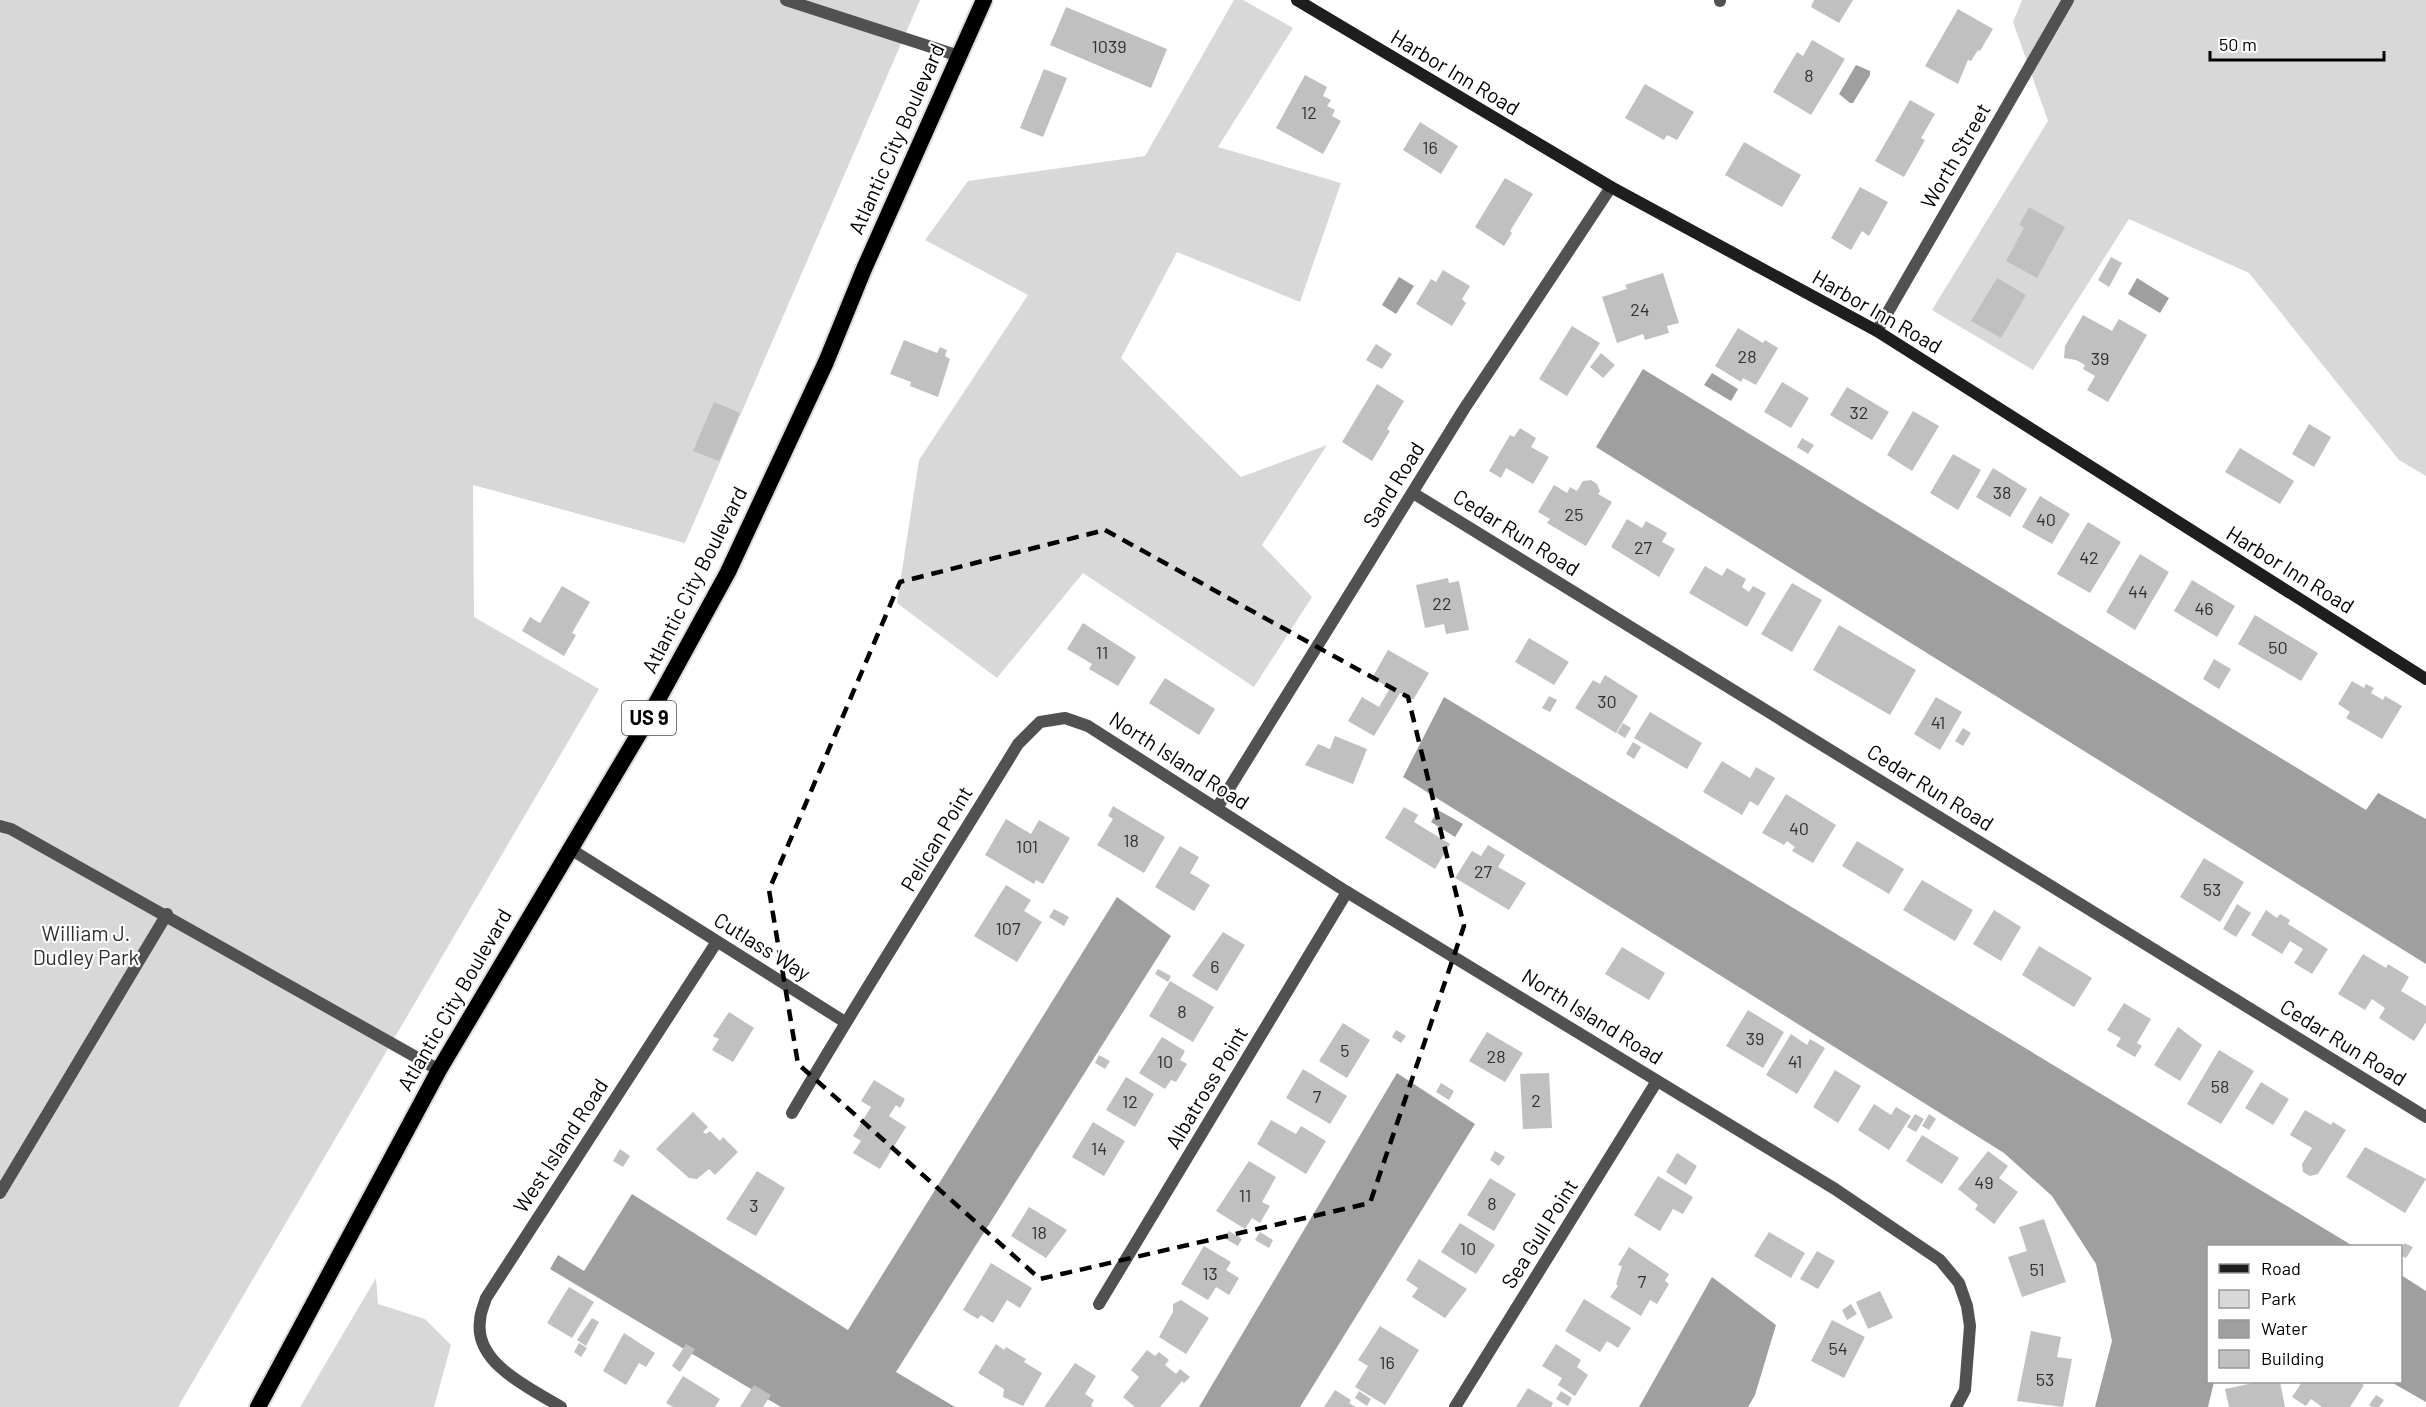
<svg xmlns="http://www.w3.org/2000/svg" width="2426" height="1407" viewBox="0 0 2426 1407" font-family="Barlow,sans-serif">
<style>
.green{fill:#d8d8d8}
.water{fill:#9f9f9f}
.building{fill:#c0c0c0}
.lines{fill:none;stroke-linecap:round;stroke-linejoin:round}
.trunk-casing{stroke:#dbdbdb;stroke-width:20}
.service{stroke:#515151;stroke-width:12}
.minor{stroke:#515151;stroke-width:12}
.secondary{stroke:#1e1e1e;stroke-width:12}
.trunk{stroke:#000;stroke-width:16}
.marked{fill:none;stroke:#000;stroke-width:4.5;stroke-dasharray:12 8;stroke-linejoin:round}
.labels{text-anchor:middle;stroke-width:4.5;stroke-linejoin:round;paint-order:stroke}
.number-label{font-size:18px;fill:#303030}
.shield{fill:#fff;stroke:#4c4c4c;stroke-width:1.5}
.shield-label{font-size:20px;font-weight:bold;fill:#000}
.street-label{font-size:21px;fill:#000;stroke:#fff}
.park-label{font-size:21px;fill:#2f2f2f;stroke:#fff}
</style>
<rect width="100%" height="100%" fill="#fff"/>
<!-- green -->
<g class="green">
<path d="M0,0H920L685,543L473,485L474,617L599,689L178,1407H0Z"/>
<path d="M1234,0H1243L1293,28L1218,147L1341,183L1300,302L1177,252L1121,358L1241,477L1327,445L1262,545L1312,597L1254,687L1083,573L997,678L897,603L919,460L1028,295L925,240L968,181L1145,156Z"/>
<path d="M2022,0H2426V476L2399,460L2249,273L2129,219L2033,370L1932,310L2048,121L2013,22Z"/>
<path d="M376,1278L378,1304L425,1319L451,1345L434,1407H300Z"/>
</g>
<!-- water -->
<g class="water">
<path d="M1856,65L1870,71V75L1853,103H1850L1839,94Z"/>
<path d="M1399,277L1414,286L1396,314L1382,305Z"/>
<path d="M2137,278L2169,298L2160,313L2128,294Z"/>
<path d="M1643,369L2366,810L2378,793L2426,819V964L1596,447Z"/>
<path d="M1712,373L1738,389L1731,401L1704,385Z"/>
<path d="M1444,697L2353,1246H2208V1382H2214L2208,1407H2095L2112,1341L2096,1264L2052,1196L2004,1153L1403,777Z"/>
<path d="M1438,810L1463,824L1455,837L1431,822Z"/>
<path d="M1117,897L1171,936L896,1372L955,1407H781L550,1269L558,1255L584,1271L632,1194L848,1330Z"/>
<path d="M1397,1073L1475,1124L1300,1407H1199Z"/>
<path d="M2401,1275L2426,1291V1402L2391,1382H2400Z"/>
<path d="M1712,1277L1776,1325L1755,1395L1748,1407H1639Z"/>
</g>
<!-- building -->
<g class="building">
<path d="M1814,0H1853L1839,23L1811,7Z"/>
<path d="M1066,7L1167,49L1151,88L1050,45Z"/>
<path d="M1958,9L1993,29L1980,51L1978,50L1971,61L1968,60L1958,84L1925,66Z"/>
<path d="M1812,40L1845,59L1811,115L1773,92L1797,52L1803,56Z"/>
<path d="M1044,69L1067,78L1043,137L1020,128Z"/>
<path d="M1305,75L1327,87L1323,96L1331,100L1327,106L1335,110L1332,116L1341,121L1323,154L1276,128Z"/>
<path d="M1645,84L1694,112L1677,140L1667,135L1664,140L1625,118Z"/>
<path d="M1910,100L1935,114L1921,138L1925,140L1904,177L1875,161Z"/>
<path d="M1420,122L1458,146L1441,174L1403,150Z"/>
<path d="M1744,142L1801,175L1782,207L1725,175Z"/>
<path d="M1505,178L1533,194L1510,231L1512,233L1504,246L1475,227Z"/>
<path d="M1860,187L1888,202L1869,236L1862,231L1851,250L1831,238Z"/>
<path d="M2029,207L2065,227L2037,278L2006,261L2024,228L2019,225Z"/>
<path d="M2111,257L2122,263L2109,287L2098,280Z"/>
<path d="M1443,270L1470,286L1462,299L1466,303L1452,326L1416,304L1431,279L1436,282Z"/>
<path d="M1663,273L1679,323L1667,326L1669,333L1645,340L1643,334L1617,343L1602,297L1627,289L1625,285Z"/>
<path d="M1997,278L2026,295L2001,338L1971,321Z"/>
<path d="M2083,315L2112,331L2119,319L2147,335L2108,402L2087,390L2095,376L2083,369L2085,365L2076,360L2064,358L2065,346Z"/>
<path d="M1572,326L1600,343L1567,396L1539,379Z"/>
<path d="M1738,328L1763,343L1765,340L1778,348L1756,385L1743,378L1741,382L1715,366Z"/>
<path d="M904,340L937,353L940,347L947,350L945,356L950,359L938,397L910,386L911,382L890,374Z"/>
<path d="M1376,344L1392,354L1382,369L1366,360Z"/>
<path d="M1601,353L1615,365L1603,378L1590,367Z"/>
<path d="M1782,382L1809,398L1791,428L1764,412Z"/>
<path d="M1377,384L1404,401L1387,429L1390,431L1372,461L1342,442Z"/>
<path d="M1847,387L1889,412L1872,440L1830,415Z"/>
<path d="M714,402L740,413L719,461L693,451Z"/>
<path d="M1913,411L1939,426L1912,471L1887,455Z"/>
<path d="M2309,424L2331,437L2314,467L2292,454Z"/>
<path d="M1520,428L1536,438L1531,447L1549,457L1533,484L1506,468L1501,478L1489,471L1510,435L1514,437Z"/>
<path d="M1802,438L1814,445L1808,454L1797,447Z"/>
<path d="M2240,448L2294,481L2280,504L2225,472Z"/>
<path d="M1953,454L1981,470L1958,510L1930,493Z"/>
<path d="M1993,468L2027,489L2010,517L1976,497Z"/>
<path d="M1591,480L1597,484L1600,491L1598,494L1612,502L1586,546L1547,523L1550,519L1538,512L1554,485L1567,493L1570,487L1577,491L1583,481Z"/>
<path d="M2040,496L2070,514L2052,544L2022,527Z"/>
<path d="M1627,519L1642,528L1646,521L1667,533L1662,542L1675,549L1659,577L1611,547Z"/>
<path d="M2088,522L2121,542L2090,593L2057,574Z"/>
<path d="M2140,554L2169,572L2135,630L2106,612Z"/>
<path d="M1705,566L1722,576L1727,568L1746,579L1742,587L1749,592L1753,586L1766,593L1747,627L1689,593Z"/>
<path d="M1448,578L1449,583L1459,581L1469,630L1446,634L1444,624L1425,628L1416,585Z"/>
<path d="M2192,580L2235,606L2217,637L2174,611Z"/>
<path d="M1792,583L1822,600L1792,652L1761,634Z"/>
<path d="M562,586L590,602L572,633L576,635L564,656L522,631L530,617L540,623Z"/>
<path d="M2255,615L2318,653L2301,681L2238,644Z"/>
<path d="M1083,623L1136,657L1118,686L1089,669L1092,664L1067,649Z"/>
<path d="M1839,625L1916,670L1890,715L1813,670Z"/>
<path d="M1529,638L1569,662L1554,685L1515,662Z"/>
<path d="M1388,650L1429,673L1413,700L1400,693L1374,736L1348,721L1362,697L1379,707L1390,688L1372,678Z"/>
<path d="M2214,659L2231,669L2219,689L2203,679Z"/>
<path d="M1605,675L1638,696L1616,733L1575,708L1593,680L1600,684Z"/>
<path d="M1165,678L1215,709L1199,735L1149,703Z"/>
<path d="M2352,681L2364,688L2366,684L2374,688L2371,693L2383,700L2385,696L2402,706L2382,739L2346,718L2350,712L2338,704Z"/>
<path d="M1549,696L1557,700L1550,712L1542,708Z"/>
<path d="M1936,697L1962,712L1940,750L1914,734Z"/>
<path d="M1650,712L1702,743L1687,769L1634,738Z"/>
<path d="M1623,723L1631,728L1625,738L1617,733Z"/>
<path d="M1963,728L1971,733L1963,746L1955,741Z"/>
<path d="M1335,736L1367,749L1353,784L1305,765L1318,744L1330,749Z"/>
<path d="M1633,742L1641,747L1634,759L1626,754Z"/>
<path d="M1722,761L1750,778L1756,767L1775,778L1758,806L1750,801L1742,815L1703,792Z"/>
<path d="M1786,794L1836,825L1813,863L1792,851L1795,847L1787,841L1784,845L1762,833Z"/>
<path d="M1113,806L1165,837L1144,873L1097,845L1113,819L1108,816Z"/>
<path d="M1404,807L1418,815L1414,822L1450,844L1435,869L1385,838Z"/>
<path d="M1006,819L1031,834L1039,820L1070,838L1043,884L1036,880L1034,884L985,855Z"/>
<path d="M1857,841L1904,869L1889,894L1842,866Z"/>
<path d="M1488,845L1505,855L1498,867L1526,883L1509,910L1455,878L1472,851L1481,856Z"/>
<path d="M1180,846L1199,857L1190,873L1210,885L1194,911L1155,887Z"/>
<path d="M2204,858L2244,882L2220,922L2180,897Z"/>
<path d="M1922,880L1973,910L1955,941L1903,910Z"/>
<path d="M1006,885L1031,900L1024,911L1042,922L1017,962L974,936Z"/>
<path d="M2237,904L2251,913L2236,937L2223,929Z"/>
<path d="M1054,909L1069,917L1064,926L1049,917Z"/>
<path d="M1994,910L2021,927L2001,961L1973,944Z"/>
<path d="M2266,910L2277,918L2280,914L2290,920L2288,924L2328,949L2312,974L2294,963L2303,949L2290,941L2282,954L2251,935Z"/>
<path d="M1223,932L1245,945L1217,991L1192,976Z"/>
<path d="M2039,946L2092,978L2074,1007L2022,975Z"/>
<path d="M1622,947L1665,973L1649,1000L1605,974Z"/>
<path d="M2363,954L2386,968L2388,964L2409,977L2401,991L2426,1006V1022L2414,1041L2379,1018L2385,1008L2372,999L2365,1010L2338,994Z"/>
<path d="M1158,969L1171,976L1168,982L1155,974Z"/>
<path d="M1170,981L1214,1007L1193,1042L1149,1016Z"/>
<path d="M2124,1003L2151,1019L2137,1043L2142,1046L2135,1057L2116,1046L2121,1038L2107,1030Z"/>
<path d="M1748,1010L1784,1032L1763,1068L1726,1046Z"/>
<path d="M729,1012L754,1028L733,1062L712,1050L719,1039L713,1036Z"/>
<path d="M1343,1023L1370,1040L1347,1078L1319,1061Z"/>
<path d="M2178,1027L2202,1045L2180,1081L2154,1065Z"/>
<path d="M1396,1030L1406,1036L1401,1043L1392,1037Z"/>
<path d="M1487,1032L1523,1053L1505,1082L1469,1061Z"/>
<path d="M1791,1034L1807,1045L1810,1039L1825,1048L1797,1094L1766,1075Z"/>
<path d="M1162,1037L1185,1051L1180,1060L1187,1064L1176,1082L1171,1080L1165,1089L1139,1073Z"/>
<path d="M2219,1050L2254,1071L2221,1124L2187,1104Z"/>
<path d="M1099,1055L1110,1061L1105,1069L1095,1063Z"/>
<path d="M1303,1069L1347,1096L1330,1124L1286,1098Z"/>
<path d="M1835,1070L1861,1086L1838,1123L1813,1107Z"/>
<path d="M1549,1073L1552,1128L1523,1129L1520,1074Z"/>
<path d="M1126,1077L1154,1094L1135,1127L1106,1110Z"/>
<path d="M874,1080L905,1099L900,1108L896,1105L889,1116L906,1127L880,1169L853,1153L861,1141L853,1136L871,1107L861,1101Z"/>
<path d="M2261,1082L2289,1099L2273,1125L2245,1108Z"/>
<path d="M1441,1083L1454,1091L1449,1100L1436,1092Z"/>
<path d="M1874,1104L1891,1115L1896,1107L1911,1116L1889,1150L1858,1130Z"/>
<path d="M2305,1110L2331,1125L2333,1122L2346,1130L2318,1174L2310,1176L2303,1172L2302,1164L2312,1148L2290,1135Z"/>
<path d="M693,1112L708,1127L703,1132L706,1134L710,1131L720,1141L723,1137L738,1152L715,1175L709,1169L697,1179L689,1178L656,1149Z"/>
<path d="M1915,1114L1924,1119L1916,1132L1907,1127Z"/>
<path d="M1929,1114L1936,1119L1929,1130L1922,1126Z"/>
<path d="M1271,1120L1296,1134L1301,1126L1326,1141L1306,1174L1257,1144Z"/>
<path d="M1093,1122L1125,1141L1104,1176L1072,1157Z"/>
<path d="M1922,1135L1959,1158L1942,1184L1906,1161Z"/>
<path d="M2365,1147L2426,1179L2405,1213L2346,1177Z"/>
<path d="M620,1149L630,1156L623,1167L613,1161Z"/>
<path d="M1495,1151L1505,1157L1499,1166L1490,1160Z"/>
<path d="M1988,1151L2008,1166L1999,1178L2018,1192L1994,1224L1975,1209L1978,1205L1958,1189Z"/>
<path d="M1677,1153L1697,1166L1686,1185L1666,1172Z"/>
<path d="M1249,1161L1276,1177L1262,1202L1270,1206L1260,1223L1252,1218L1245,1229L1216,1211Z"/>
<path d="M757,1171L785,1188L756,1236L726,1219Z"/>
<path d="M1658,1176L1693,1197L1683,1214L1673,1209L1660,1231L1634,1215Z"/>
<path d="M1490,1178L1516,1194L1494,1231L1467,1215Z"/>
<path d="M1029,1207L1067,1230L1046,1258L1011,1236Z"/>
<path d="M2044,1219L2066,1282L2022,1297L2008,1257L2027,1251L2019,1227Z"/>
<path d="M1460,1223L1495,1245L1476,1274L1441,1252Z"/>
<path d="M1229,1231L1242,1239L1238,1246L1224,1238Z"/>
<path d="M1260,1232L1273,1240L1269,1248L1255,1240Z"/>
<path d="M1769,1232L1805,1253L1791,1278L1754,1256Z"/>
<path d="M2404,1243L2413,1247L2406,1258L2400,1255Z"/>
<path d="M1204,1246L1231,1262L1226,1270L1239,1278L1229,1295L1216,1287L1208,1300L1181,1284Z"/>
<path d="M1629,1247L1669,1274L1665,1281L1669,1284L1657,1304L1650,1300L1641,1316L1610,1297L1618,1286L1616,1284L1622,1266L1618,1265Z"/>
<path d="M1817,1251L1835,1261L1818,1289L1800,1279Z"/>
<path d="M1419,1259L1467,1289L1445,1318L1412,1297L1418,1288L1406,1280Z"/>
<path d="M991,1263L1032,1288L1020,1308L1007,1300L993,1323L981,1315L978,1319L963,1310Z"/>
<path d="M569,1287L594,1302L572,1338L547,1323Z"/>
<path d="M1880,1291L1893,1318L1868,1329L1856,1302Z"/>
<path d="M1584,1299L1631,1328L1618,1348L1607,1341L1600,1352L1565,1331Z"/>
<path d="M1181,1300L1209,1318L1186,1354L1159,1337L1173,1312V1304Z"/>
<path d="M1851,1304L1857,1314L1847,1320L1842,1310Z"/>
<path d="M592,1318L599,1322L586,1346L577,1340Z"/>
<path d="M1832,1320L1865,1337L1844,1378L1811,1361Z"/>
<path d="M1380,1326L1419,1350L1385,1405L1355,1387L1368,1366L1358,1360Z"/>
<path d="M2031,1331L2061,1337L2057,1357L2072,1359L2063,1407L2017,1401Z"/>
<path d="M624,1333L655,1353L646,1367L639,1363L626,1385L603,1371Z"/>
<path d="M579,1343L587,1348L581,1357L574,1352Z"/>
<path d="M686,1344L695,1349L680,1372L672,1366Z"/>
<path d="M996,1344L1004,1350L1006,1347L1026,1359L1024,1362L1042,1373L1023,1406L1003,1397L1004,1389L978,1373Z"/>
<path d="M1556,1344L1581,1360L1577,1367L1588,1375L1575,1396L1558,1385L1562,1378L1542,1366Z"/>
<path d="M1147,1350L1155,1356L1159,1352L1169,1360L1165,1365L1176,1374L1180,1369L1190,1377L1184,1383L1182,1381L1160,1407H1135L1123,1397L1139,1377L1131,1370Z"/>
<path d="M1075,1363L1096,1376L1085,1394L1094,1400L1091,1405L1093,1407H1044Z"/>
<path d="M683,1376L720,1399L715,1407H673L666,1403Z"/>
<path d="M2258,1382H2280L2285,1407H2229L2225,1389Z"/>
<path d="M2302,1382H2359L2364,1385L2350,1407H2322L2311,1399L2306,1406L2292,1397Z"/>
<path d="M754,1385L771,1395L763,1407H740Z"/>
<path d="M1528,1388L1553,1403L1551,1407H1516Z"/>
<path d="M1335,1390L1351,1400L1349,1403L1356,1407H1324Z"/>
<path d="M1359,1391L1371,1399L1367,1406L1355,1398Z"/>
<path d="M1561,1391L1572,1398L1568,1406L1556,1399Z"/>
<path d="M2376,1395L2384,1400L2379,1407H2372L2369,1405Z"/>
</g>
<g class="lines">
<defs>
<path id="trunk" d="M258,1407L439,1070L643,727L728,572L826,362L864,269L984,0"/>
</defs>
<!-- trunk casing -->
<use href="#trunk" class="trunk-casing"/>
<!-- service -->
<g class="service">
<path d="M786,0L959,56"/>
<path d="M0,826L11,829L439,1070"/>
<path d="M0,1193L167,914"/>
</g>
<!-- minor -->
<g class="minor">
<path d="M1720,1V0"/>
<path d="M1877,331L2068,0"/>
<path d="M1413,493L2426,1117"/>
<path d="M1217,808L1464,409L1611,187"/>
<path d="M569,848L845,1022"/>
<path d="M792,1113C865,988 943,867 1018,744L1040,722L1065,718L1088,726L1347,892L1835,1189L1940,1260L1959,1283L1967,1306L1970,1326L1965,1390L1956,1407"/>
<path d="M1099,1304L1347,892"/>
<path d="M561,1407C532,1389 474,1364 480,1321C480,1313 484,1305 486,1298L716,943"/>
<path d="M1455,1407L1657,1081"/>
</g>
<!-- secondary -->
<path class="secondary" d="M1297,0L1611,187L1877,331L2426,679"/>
<!-- trunk -->
<use href="#trunk" class="trunk"/>
</g>
<!-- marked area -->
<path class="marked" d="M1105,530L1408,697L1464,926L1370,1203L1040,1279L798,1064L769,890L900,582Z"/>
<g class="labels">
<!-- number labels -->
<g class="number-label">
<text x="1109" y="53">1039</text>
<text x="1809" y="82">8</text>
<text x="1309" y="119">12</text>
<text x="1430" y="154">16</text>
<text x="1640" y="316">24</text>
<text x="1747" y="363">28</text>
<text x="2100" y="365">39</text>
<text x="1859" y="419">32</text>
<text x="2002" y="499">38</text>
<text x="1574" y="521">25</text>
<text x="2046" y="526">40</text>
<text x="1643" y="554">27</text>
<text x="2089" y="564">42</text>
<text x="2138" y="598">44</text>
<text x="1442" y="610">22</text>
<text x="2204" y="615">46</text>
<text x="2278" y="654">50</text>
<text x="1102" y="659">11</text>
<text x="1607" y="708">30</text>
<text x="1938" y="729">41</text>
<text x="1799" y="835">40</text>
<text x="1131" y="847">18</text>
<text x="1027" y="853">101</text>
<text x="1483" y="878">27</text>
<text x="2212" y="896">53</text>
<text x="1008" y="935">107</text>
<text x="1215" y="973">6</text>
<text x="1182" y="1018">8</text>
<text x="1755" y="1045">39</text>
<text x="1345" y="1057">5</text>
<text x="1496" y="1063">28</text>
<text x="1165" y="1068">10</text>
<text x="1795" y="1068">41</text>
<text x="2220" y="1093">58</text>
<text x="1317" y="1103">7</text>
<text x="1536" y="1107">2</text>
<text x="1130" y="1108">12</text>
<text x="1099" y="1155">14</text>
<text x="1984" y="1189">49</text>
<text x="1245" y="1202">11</text>
<text x="1492" y="1210">8</text>
<text x="754" y="1212">3</text>
<text x="1039" y="1239">18</text>
<text x="1468" y="1255">10</text>
<text x="2037" y="1276">51</text>
<text x="1210" y="1280">13</text>
<text x="1642" y="1288">7</text>
<text x="1838" y="1355">54</text>
<text x="1387" y="1369">16</text>
<text x="2045" y="1386">53</text>
</g>
<!-- shield labels -->
<rect class="shield" x="622" y="701" width="54" height="34" rx="4.5"/>
<g class="shield-label">
<text x="649" y="725">US 9</text>
</g>
<!-- street labels -->
<g class="street-label">
<text transform="translate(1455 73) rotate(31)" y="7">Harbor Inn Road</text>
<text transform="translate(897 139) rotate(-66)" y="7">Atlantic City Boulevard</text>
<text transform="translate(1956 156) rotate(-60)" y="7">Worth Street</text>
<text transform="translate(1877 312) rotate(30)" y="7">Harbor Inn Road</text>
<text transform="translate(1394 485) rotate(-58)" y="7">Sand Road</text>
<text transform="translate(1516 533) rotate(32)" y="7">Cedar Run Road</text>
<text transform="translate(2290 570) rotate(32)" y="7">Harbor Inn Road</text>
<text transform="translate(695 580) rotate(-63)" y="7">Atlantic City Boulevard</text>
<text transform="translate(1179 761) rotate(33)" y="7">North Island Road</text>
<text transform="translate(1930 788) rotate(32)" y="7">Cedar Run Road</text>
<text transform="translate(937 839) rotate(-59)" y="7">Pelican Point</text>
<text transform="translate(762 947) rotate(32)" y="7">Cutlass Way</text>
<text transform="translate(455 1000) rotate(-60)" y="7">Atlantic City Boulevard</text>
<text transform="translate(1592 1017) rotate(32)" y="7">North Island Road</text>
<text transform="translate(2343 1043) rotate(32)" y="7">Cedar Run Road</text>
<text transform="translate(1207 1088) rotate(-59)" y="7">Albatross Point</text>
<text transform="translate(561 1146) rotate(-57)" y="7">West Island Road</text>
<text transform="translate(1540 1234) rotate(-58)" y="7">Sea Gull Point</text>
</g>
<!-- park labels -->
<g class="park-label">
<text x="86" y="941">William J.<tspan x="86" dy="24">Dudley Park</tspan></text>
</g>
</g>
<!-- legend -->
<rect x="2207" y="1245" width="195" height="138" fill="#ffffff" stroke="#999999" stroke-width="1.5"/>
<rect x="2219" y="1264" width="30" height="9" fill="#1e1e1e" stroke="#999999" stroke-width="1.5"/>
<text x="2261" y="1275" font-size="18" fill="#000000">Road</text>
<rect x="2219" y="1290" width="30" height="18" fill="#d8d8d8" stroke="#999999" stroke-width="1.5"/>
<text x="2261" y="1305" font-size="18" fill="#000000">Park</text>
<rect x="2219" y="1320" width="30" height="18" fill="#9f9f9f" stroke="#999999" stroke-width="1.5"/>
<text x="2261" y="1335" font-size="18" fill="#000000">Water</text>
<rect x="2219" y="1350" width="30" height="18" fill="#c0c0c0" stroke="#999999" stroke-width="1.5"/>
<text x="2261" y="1365" font-size="18" fill="#000000">Building</text>
<!-- scale -->
<path d="M2210 51v9h174v-9" fill="none" stroke="#000000" stroke-width="3"/>
<text x="2219" y="51" font-size="18" fill="#000000" stroke="#ffffff" stroke-width="4.5" paint-order="stroke">50 m</text>
</svg>
